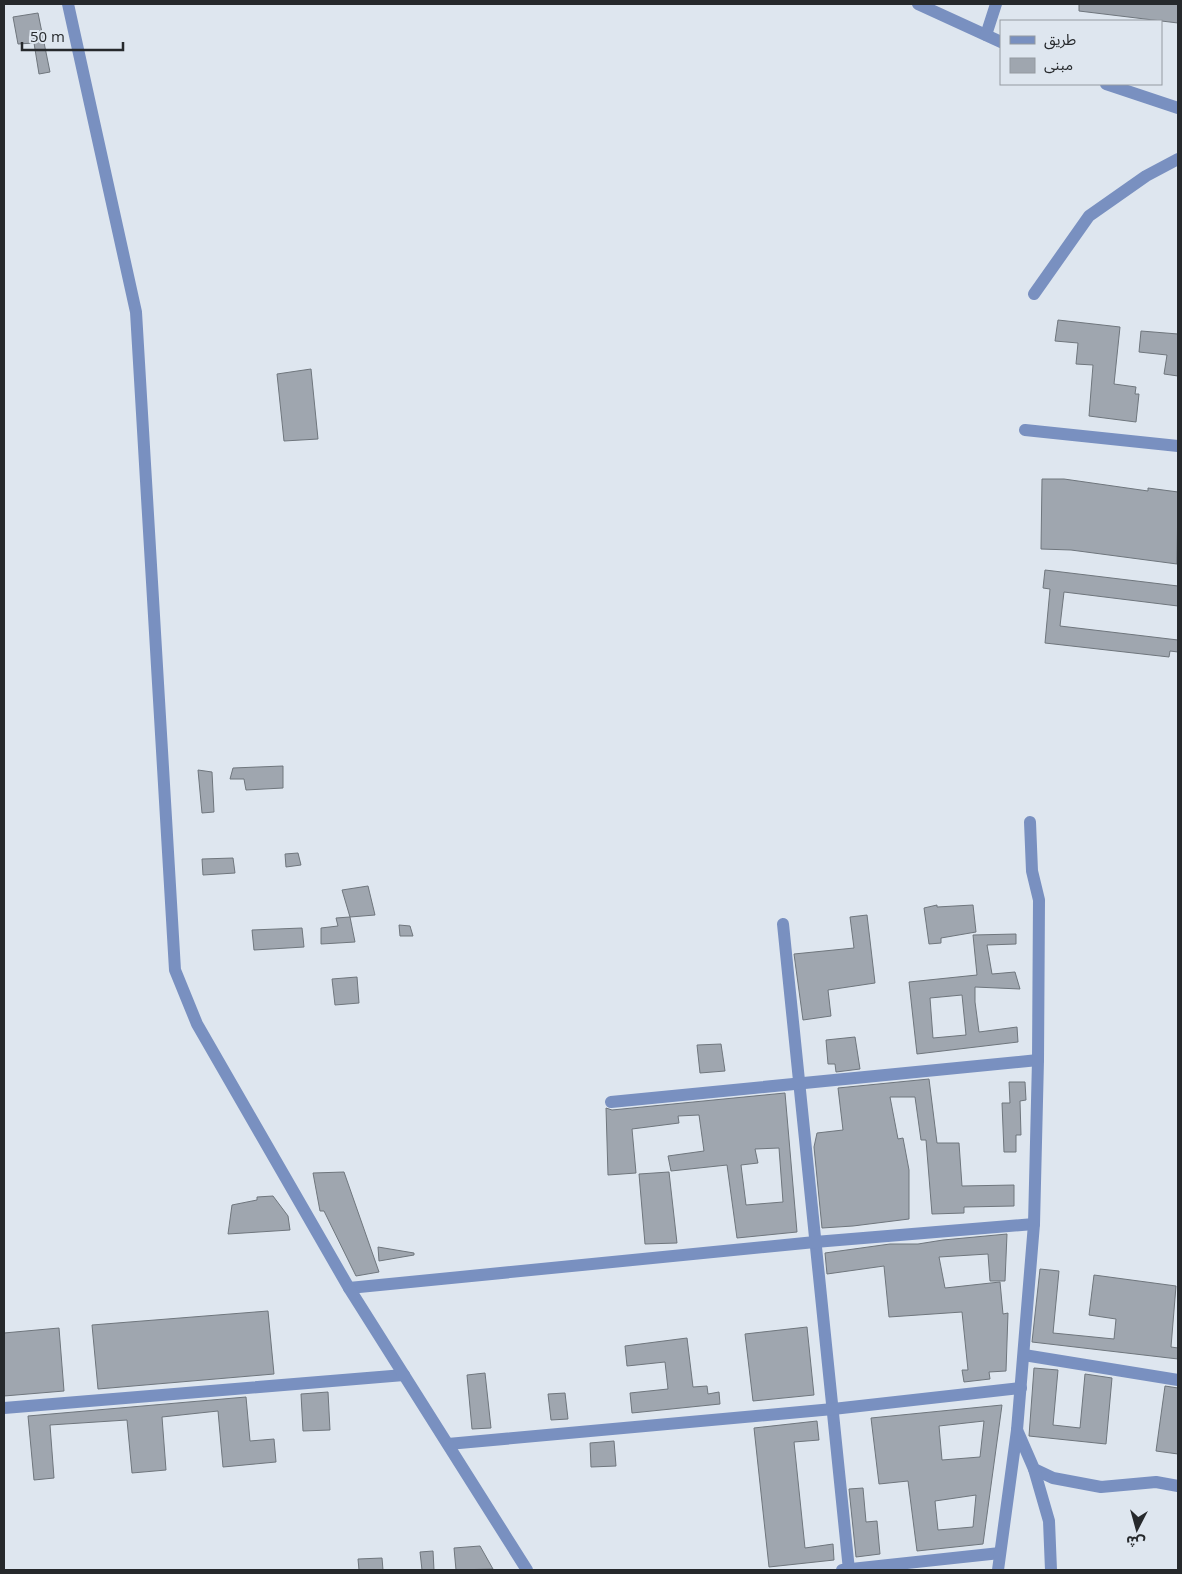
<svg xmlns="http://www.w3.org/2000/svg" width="1182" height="1574" viewBox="0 0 1182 1574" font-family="'Open Sans','Noto Sans Arabic',sans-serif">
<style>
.building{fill:#9fa6af;stroke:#6f767d;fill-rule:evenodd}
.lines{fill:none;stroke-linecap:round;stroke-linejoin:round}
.minor{stroke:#7990c0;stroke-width:12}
.tertiary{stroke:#7990c0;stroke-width:12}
</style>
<rect width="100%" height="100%" fill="#dee6ef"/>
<!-- building -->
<g class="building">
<path d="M1079,4H1178V23L1079,11Z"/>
<path d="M38,13L50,72L39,74L34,43L18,44L13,17Z"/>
<path d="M1058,320L1120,327L1114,384L1136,387L1135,394H1139L1136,422L1089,416L1093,365L1076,364L1078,343L1055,341Z"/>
<path d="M1141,331L1178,334V376L1164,374L1167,355L1139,352Z"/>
<path d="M311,369L318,439L284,441L277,374Z"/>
<path d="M1042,479H1064L1148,491V488L1178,492L1177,564L1071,550L1041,549Z"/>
<path d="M1045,570L1178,586V606L1064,592L1060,626L1178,640V652L1170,651L1169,657L1045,643L1050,589L1043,588Z"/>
<path d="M283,766V788L246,790L244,779H230L233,768Z"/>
<path d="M198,770L212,772L214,812L202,813Z"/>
<path d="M298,853L301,865L286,867L285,854Z"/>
<path d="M233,858L235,873L203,875L202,859Z"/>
<path d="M368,886L375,915L350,917L342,890Z"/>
<path d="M937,905V907L973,905L976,932L941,938V943L929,944L924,908Z"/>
<path d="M867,915L875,983L828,990L831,1016L803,1020L794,954L854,948L850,917Z"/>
<path d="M350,917L355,942L321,944V928L338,926L336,918Z"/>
<path d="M399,925L410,926L413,936H400Z"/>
<path d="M302,928L304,947L254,950L252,930Z"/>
<path d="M1016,934V944L987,945L992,974L1015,972L1020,989L975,987V1002L979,1032L1017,1027L1018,1042L917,1054L909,982L977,975L973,935ZM962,995L966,1035L933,1038L930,998Z"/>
<path d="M357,977L359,1003L335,1005L332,979Z"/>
<path d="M855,1037L860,1069L836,1072L835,1064H828L826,1040Z"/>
<path d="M721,1044L725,1071L700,1073L697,1045Z"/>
<path d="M929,1079L937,1143H959L962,1186L1014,1185V1206L964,1207V1213L932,1214L926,1140H921L915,1097H890L898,1139L903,1138L909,1170V1219L853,1226L822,1228L814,1147L817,1133L843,1130L838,1088Z"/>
<path d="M1009,1082H1025L1026,1100L1020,1101L1021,1135H1016V1152H1004L1002,1103H1010Z"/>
<path d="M785,1093L797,1232L737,1238L727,1165L671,1171L668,1156L704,1151L699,1115L678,1116L679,1123L632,1129L636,1173L608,1175L606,1108L612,1110ZM779,1148L783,1202L746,1205L741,1165L758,1163L755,1149Z"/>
<path d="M344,1172L379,1272L356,1276L324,1211H320L313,1173Z"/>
<path d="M669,1172L677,1243L645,1244L639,1174Z"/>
<path d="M273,1196L288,1216L290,1230L228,1234L232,1205L257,1200V1197Z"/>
<path d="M1007,1234L1005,1281H990L988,1254L939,1257L945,1288L1000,1282L1003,1314L1008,1313L1006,1371L989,1372L990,1379L964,1382L962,1370H968L962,1312L889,1317L884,1266L827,1274L825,1253L890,1244H918L943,1240Z"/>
<path d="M378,1247L414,1253V1255L379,1261Z"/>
<path d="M1040,1269L1059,1271L1053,1333L1114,1339L1116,1319L1089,1315L1094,1275L1176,1286L1171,1347L1178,1348V1359L1032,1342Z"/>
<path d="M268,1311L274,1374L98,1389L92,1325Z"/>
<path d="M807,1327L814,1395L753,1401L745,1334Z"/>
<path d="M59,1328L64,1391L4,1396V1333Z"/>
<path d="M687,1338L693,1387L707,1386L708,1394L719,1392L720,1404L632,1413L630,1393L668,1389L665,1362L627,1366L625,1346Z"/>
<path d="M1034,1368L1058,1370L1053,1425L1080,1428L1085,1374L1112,1378L1106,1444L1029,1436Z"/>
<path d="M485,1373L491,1428L472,1429L467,1375Z"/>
<path d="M1165,1386L1178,1388V1454L1156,1451Z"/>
<path d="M328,1392L330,1430L303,1431L301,1394Z"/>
<path d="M565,1393L568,1419L551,1420L548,1394Z"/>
<path d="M246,1397L250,1441L274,1439L276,1462L223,1467L218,1411L162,1417L166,1470L132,1473L127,1420L50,1425L54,1478L34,1480L28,1416Z"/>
<path d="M1002,1405L983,1544L917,1551L908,1481L879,1484L871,1418ZM984,1421L980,1457L942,1460L939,1426ZM976,1495L973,1527L938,1530L935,1501Z"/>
<path d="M817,1421L819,1440L794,1442L805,1548L833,1544L834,1560L769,1567L754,1428Z"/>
<path d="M614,1441L616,1466L591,1467L590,1443Z"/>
<path d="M863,1488L866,1522L877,1521L880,1554L856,1557L849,1489Z"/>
<path d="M480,1546L493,1569L456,1570L454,1548Z"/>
<path d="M433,1551L434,1570H422L420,1552Z"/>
<path d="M382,1558L383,1570H359L358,1559Z"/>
</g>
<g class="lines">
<!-- minor -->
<g class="minor">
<path d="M918,4L1001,42"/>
<path d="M986,35L996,4"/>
<path d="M1106,84L1178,108"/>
<path d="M1034,294L1089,216L1146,176L1178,159"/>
<path d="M1025,430L1178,446"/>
<path d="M783,924L849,1570"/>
<path d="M611,1102L1038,1060"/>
<path d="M349,1288L815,1242L1034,1224"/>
<path d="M1024,1355L1178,1380"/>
<path d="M4,1408L404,1375"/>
<path d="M1017,1430L1034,1469L1053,1478L1101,1487L1156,1482L1178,1486"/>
<path d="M448,1444L833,1409L1021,1388"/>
<path d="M1034,1469L1049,1521L1051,1570"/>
<path d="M842,1570L1000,1553"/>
<path d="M998,1570L1017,1430L1034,1224L1038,1060L1039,900L1032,871L1030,822"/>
</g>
<!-- tertiary -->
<path class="tertiary" d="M68,4L136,312L175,970L197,1024L349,1288L527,1570"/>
</g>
<!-- border -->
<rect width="1182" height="1574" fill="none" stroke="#26292c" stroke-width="10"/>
<!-- legend -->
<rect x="1000" y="20" width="162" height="65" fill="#dee6ef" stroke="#949aa1"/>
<rect x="1010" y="36" width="25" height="8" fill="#7990c0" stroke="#949aa1"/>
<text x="1044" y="45" font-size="15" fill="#26292c">طريق</text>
<rect x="1010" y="58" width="25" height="15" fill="#9fa6af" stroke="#949aa1"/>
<text x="1044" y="70" font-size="15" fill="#26292c">مبنى</text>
<!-- north arrow -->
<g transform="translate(1137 1529) rotate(186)" stroke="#dee6ef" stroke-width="4" paint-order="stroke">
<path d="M0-4L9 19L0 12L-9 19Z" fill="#26292c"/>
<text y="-8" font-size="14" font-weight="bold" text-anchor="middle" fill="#26292c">ش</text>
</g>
<!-- scale -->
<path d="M22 42v8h101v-8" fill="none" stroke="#26292c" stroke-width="2.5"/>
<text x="30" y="42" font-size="15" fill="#26292c" stroke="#dee6ef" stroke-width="4" paint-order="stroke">50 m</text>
</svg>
